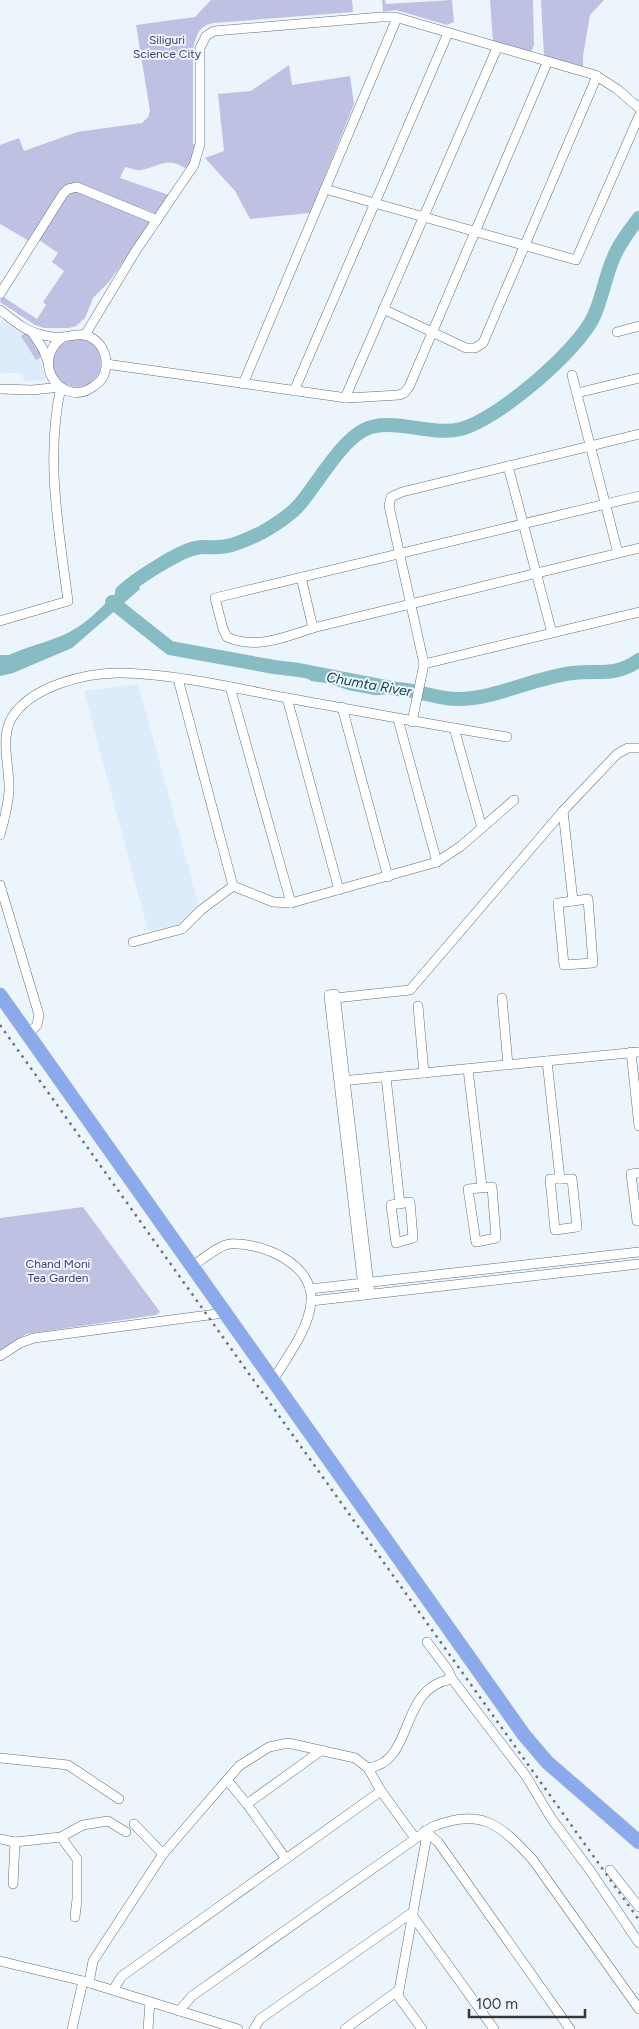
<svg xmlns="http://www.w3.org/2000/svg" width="639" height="2029" viewBox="0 0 639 2029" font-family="Figtree,sans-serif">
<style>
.built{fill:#dcecfb}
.green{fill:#bfc1e2}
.water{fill:#87bcc4}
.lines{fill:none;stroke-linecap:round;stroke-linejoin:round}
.stream{stroke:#87bcc4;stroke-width:2.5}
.river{stroke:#87bcc4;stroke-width:14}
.minor-casing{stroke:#5e7181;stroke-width:10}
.highway-casing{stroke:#cecfd1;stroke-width:15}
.minor{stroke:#fff;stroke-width:9}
.highway{stroke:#8aaaeb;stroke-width:14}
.rail{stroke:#697179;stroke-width:2.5;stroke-dasharray:2.5 5;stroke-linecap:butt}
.labels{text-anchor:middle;stroke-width:4;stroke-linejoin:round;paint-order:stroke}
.park-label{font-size:12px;fill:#3f3e72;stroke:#ecf4fc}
.water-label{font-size:14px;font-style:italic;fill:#0f4147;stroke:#ecf4fc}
</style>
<rect width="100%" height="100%" fill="#ecf4fc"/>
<!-- built -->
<g class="built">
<path d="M2,320L25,334L39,355L46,380L25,381L20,373H4L0,372V324Z"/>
<path d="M138,684L199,906L178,926L148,931L84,691Z"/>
</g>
<!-- green -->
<g class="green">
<path d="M211,0H352L353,12L214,23C198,25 195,38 193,52V144L196,145L194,155L187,169C165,156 162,166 141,170C136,171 130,168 125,167L120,178L169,195L156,214L74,183L68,185L29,241L0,224V145L19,138L24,151L77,132L142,123L148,117L150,111L136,25L195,17Z"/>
<path d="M382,0H385L386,4L452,0L454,22L447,25L396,10L383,12Z"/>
<path d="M490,0H533L534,45L531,52L493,43Z"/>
<path d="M541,0H604L590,15L583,56V66L551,58L544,55Z"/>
<path d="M289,65L292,85L350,76L354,104L310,213L250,219L235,191L205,158L224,151L218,94L251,91Z"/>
<path d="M76,191L148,219L149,225L109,282L93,298L85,318L76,326L69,328H44L35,325L0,302L2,296L37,319L46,305L43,302L64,271L52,262L58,253L39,240L68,193Z"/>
<path d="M27,332L42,356L36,360L21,336Z"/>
<circle cx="77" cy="363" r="24"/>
<path d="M83,1207L160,1312L156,1315L26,1334L0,1350V1218Z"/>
</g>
<!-- water -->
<path class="water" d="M134,577L140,589L72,648L13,673L0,676V655H9C32,644 57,641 78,627C99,613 114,592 134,577Z"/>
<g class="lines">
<!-- stream -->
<path class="stream" d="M303,671L307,677L312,680L329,682L349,689L376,694L385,693L397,689"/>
<!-- river -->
<g class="river">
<path d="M122,592C134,580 179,551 196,548C203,546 211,548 218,547C232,547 248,539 261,533C275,525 290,516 300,504C317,484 341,441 364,430C391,416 431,437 461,429C498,419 578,351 594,316C602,298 605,278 613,259C619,244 629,231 639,218"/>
<path d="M112,602L170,648L274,667L299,670L397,689C418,690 437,699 458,699C496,699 535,677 573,673C599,670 615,677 639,660"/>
</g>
<defs>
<g id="minor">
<path d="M325,189L576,260L639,116"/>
<path d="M0,294L63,194L68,189L77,187L157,220"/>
<path d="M383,309L466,348H475L483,343L597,76"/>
<path d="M0,310C12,319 25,331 39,334C46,336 55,338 62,337C74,336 83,331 95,340C103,346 107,357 106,367C105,375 101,382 94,386C63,410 28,362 63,337"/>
<path d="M32,332L43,349L48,362"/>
<path d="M617,332L639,326"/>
<path d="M85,335L135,252L194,165L200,144V48L206,36L214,31L381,17H395L595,75L617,89L639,108"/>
<path d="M106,364L347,398L399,395L404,393L409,387L547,63"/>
<path d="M572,375L618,553"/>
<path d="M243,384L397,18"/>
<path d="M0,389L32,390L61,387C45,457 59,531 68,601L0,621"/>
<path d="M294,391L448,33"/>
<path d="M577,393L639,378"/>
<path d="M345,398L497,48"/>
<path d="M508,466L552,633"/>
<path d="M639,496L215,598L223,629L227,637C256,650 285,637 313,628L639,548"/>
<path d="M301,577L313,628"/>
<path d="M424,664L639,612"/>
<path d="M178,679L233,886"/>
<path d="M230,687L291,903"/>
<path d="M287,698L339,890"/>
<path d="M342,707L388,877"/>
<path d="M398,719L437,862"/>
<path d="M412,722L424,664L389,506L391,497L402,492L639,434"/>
<path d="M454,728L482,828"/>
<path d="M563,811L573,901"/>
<path d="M0,835C4,821 8,806 9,791C10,768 0,740 11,719C30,686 87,672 122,673C175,674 235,688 287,698C360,711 433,725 507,737"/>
<path d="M0,885L39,1015L37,1025L28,1035"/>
<path d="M233,886L273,902L291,903L437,862L461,846L514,800"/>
<path d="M588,899L593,963L564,965L558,903Z"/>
<path d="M133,942L182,929L201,910L233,886"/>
<path d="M335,998L410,990L563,811L617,754L628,748H639"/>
<path d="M502,998L508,1065"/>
<path d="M418,1006L424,1073"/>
<path d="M631,1052L639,1126"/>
<path d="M547,1061L560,1179"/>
<path d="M468,1069L482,1187"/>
<path d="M386,1077L400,1204"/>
<path d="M341,1081L639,1052"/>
<path d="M639,1173L631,1174L637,1221L639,1220"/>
<path d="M550,1179H572L577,1227L555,1230Z"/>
<path d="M492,1187L496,1238L476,1242L468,1189Z"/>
<path d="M410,1202L413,1238L396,1243L391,1205Z"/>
<path d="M191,1267C200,1261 221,1244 230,1244C262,1242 315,1264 311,1303C308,1331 286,1358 272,1382"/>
<path d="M310,1289L639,1252"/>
<path d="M364,1295L332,1023L329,995L335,994L370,1294"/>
<path d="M311,1301L639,1264"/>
<path d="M0,1356L20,1343L34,1338L224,1313"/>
<path d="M427,1642L448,1670L452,1679L526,1776L551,1818L589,1869L639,1943"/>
<path d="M0,1758L68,1765L119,1799"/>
<path d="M368,1768L381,1791"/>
<path d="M227,1780L247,1804L286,1859"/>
<path d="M247,1804L322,1750"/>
<path d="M134,1824L163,1854"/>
<path d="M425,1831L438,1842L570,2029"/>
<path d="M61,1837L77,1859V1899L75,1917"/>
<path d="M0,1839L15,1842L61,1837L83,1825L108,1821L126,1832"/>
<path d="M610,1870L639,1907"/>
<path d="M13,1884L15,1842"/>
<path d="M412,1915L494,2029"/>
<path d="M0,1961L83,1981L238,2029"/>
<path d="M89,1983L93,1961L163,1854L239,1766L269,1747L288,1743L355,1758L368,1768C416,1762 397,1688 452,1679"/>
<path d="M113,1990L122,1976L381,1791L415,1838"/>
<path d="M179,2011L192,1996L432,1827C480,1807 500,1824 533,1860L639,2009"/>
<path d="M72,2029L83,1981"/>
<path d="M148,2029L150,2002"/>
<path d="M254,2029L260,2019L413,1912"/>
<path d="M345,2029L399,1990"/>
<path d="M422,2029L398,1996L426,1840L425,1831"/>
</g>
<path id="highway" d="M0,995L524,1735L547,1762L639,1842"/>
</defs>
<!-- minor casing -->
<use href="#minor" class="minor-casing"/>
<!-- highway casing -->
<use href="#highway" class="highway-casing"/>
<!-- minor -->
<use href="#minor" class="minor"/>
<!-- highway -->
<use href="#highway" class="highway"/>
<!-- rail -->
<path class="rail" d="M0,1025L639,1920"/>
</g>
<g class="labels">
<!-- park labels -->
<g class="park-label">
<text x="167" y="44">Siliguri<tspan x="167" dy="14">Science City</tspan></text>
<text x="58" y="1268">Chand Moni<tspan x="58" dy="14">Tea Garden</tspan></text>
</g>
<!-- water labels -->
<g class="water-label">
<text transform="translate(369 684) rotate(10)" y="5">Chumta River</text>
</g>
</g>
<!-- scale -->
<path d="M469 2009v8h116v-8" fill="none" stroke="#313940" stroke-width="2.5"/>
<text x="476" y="2009" font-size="15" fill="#313940" stroke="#ecf4fc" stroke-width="4" paint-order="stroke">100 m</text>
</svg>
